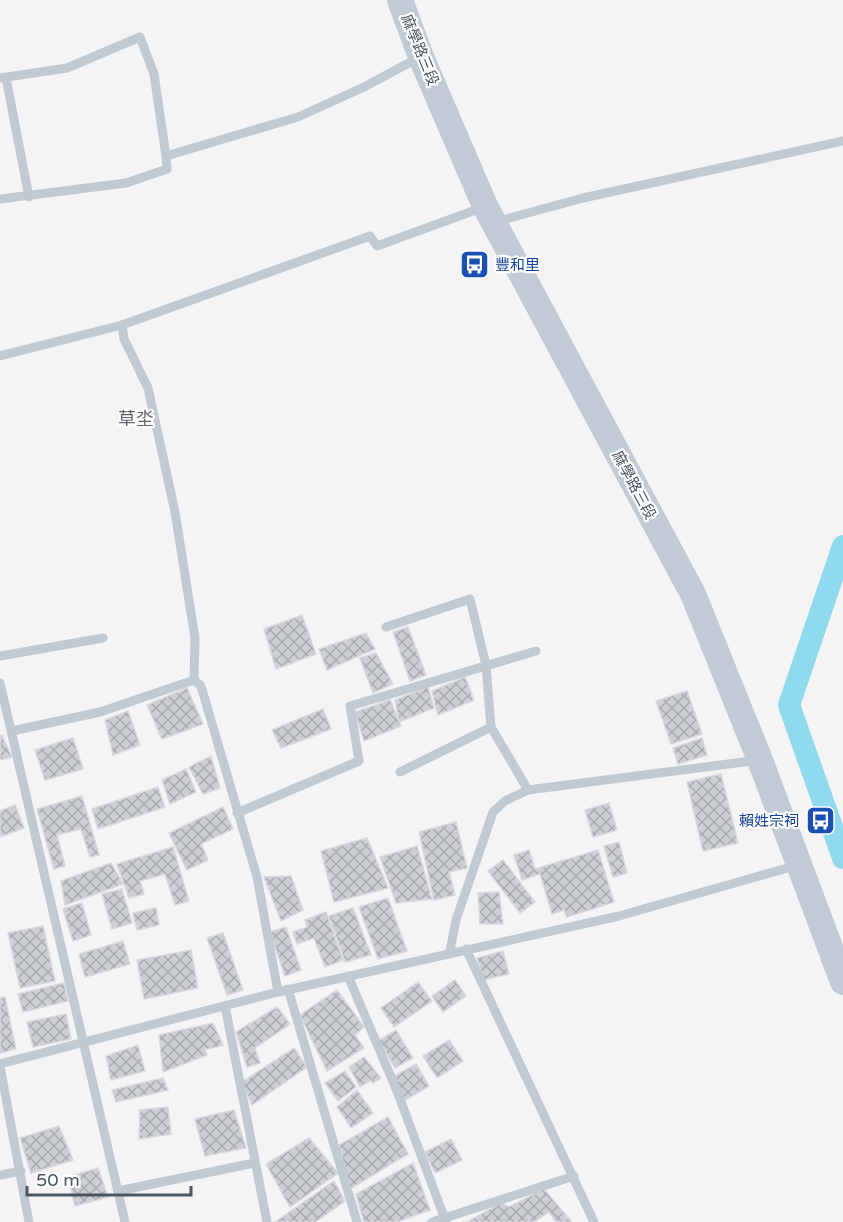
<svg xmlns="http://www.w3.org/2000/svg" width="843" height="1222" viewBox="0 0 843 1222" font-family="'Varela Round','Noto Sans TC',sans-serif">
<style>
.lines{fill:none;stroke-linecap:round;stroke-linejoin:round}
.canal{stroke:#90daee;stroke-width:22}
.building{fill:url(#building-cross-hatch);stroke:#d7d9de;stroke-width:1.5}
.service{stroke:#c1cad2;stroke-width:9}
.secondary{stroke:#c1cbd6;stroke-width:26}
.labels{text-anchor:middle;stroke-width:4.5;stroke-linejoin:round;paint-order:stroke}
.street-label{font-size:15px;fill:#4a5661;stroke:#fff}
.transit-label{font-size:15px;fill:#164399;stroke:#fff;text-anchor:start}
.quarter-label{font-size:18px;fill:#5f6368;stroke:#fff}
</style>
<defs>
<pattern id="building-cross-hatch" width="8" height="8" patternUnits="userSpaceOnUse" patternTransform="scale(1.5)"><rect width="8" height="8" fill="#cdcfd5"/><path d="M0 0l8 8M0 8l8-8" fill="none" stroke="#a8abb0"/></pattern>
</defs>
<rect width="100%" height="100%" fill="#f5f3f3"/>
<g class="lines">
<!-- canal -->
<path class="canal" d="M843,546L789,705L843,858"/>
</g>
<!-- building -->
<g class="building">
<path d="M302,615L316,654L276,669L264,629Z"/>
<path d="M408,627L426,675L410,681L393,632Z"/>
<path d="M366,633L375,649L327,670L319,649Z"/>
<path d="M376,653L393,684L373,693L360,658Z"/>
<path d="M465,677L474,700L438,715L432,691Z"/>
<path d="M428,687L434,708L399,722L395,700Z"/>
<path d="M187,688L203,724L162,739L147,705Z"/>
<path d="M687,691L702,734L671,744L656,701Z"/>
<path d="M390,700L401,726L364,741L355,712Z"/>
<path d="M323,709L331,729L281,748L272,730Z"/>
<path d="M128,711L140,745L113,755L105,720Z"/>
<path d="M2,735L12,757L0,760V736Z"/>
<path d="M73,738L83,769L45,780L35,750Z"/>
<path d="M702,738L707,755L678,764L673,748Z"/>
<path d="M211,756L220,788L203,794L189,767Z"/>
<path d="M186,769L196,792L170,804L162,780Z"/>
<path d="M721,774L738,843L703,851L687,782Z"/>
<path d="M158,787L165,807L98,829L92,809Z"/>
<path d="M82,796L99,855L90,857L81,829L57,835L65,866L54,869L37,809Z"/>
<path d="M609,803L617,830L593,837L585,810Z"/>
<path d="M15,805L24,828L0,837V811Z"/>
<path d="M223,807L233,829L201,844L208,860L187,870L169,833Z"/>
<path d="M456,822L467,868L449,872L455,895L434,900L419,832Z"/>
<path d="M367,838L388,888L334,902L321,851Z"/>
<path d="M619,842L627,873L613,877L604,846Z"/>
<path d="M417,846L432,899L396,903L380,857Z"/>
<path d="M173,847L189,901L175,905L165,874L140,881L144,894L129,898L117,864Z"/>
<path d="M529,850L535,869L598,850L614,902L567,917L564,910L552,914L540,874L522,880L514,855Z"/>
<path d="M503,860L535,902L520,913L488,871Z"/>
<path d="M111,863L123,884L65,905L61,881Z"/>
<path d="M291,876L303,910L281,921L264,877Z"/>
<path d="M122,889L132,923L112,929L102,894Z"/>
<path d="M499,892L503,924H480L478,893Z"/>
<path d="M388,898L407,951L378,959L359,907Z"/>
<path d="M82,903L91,935L73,941L63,909Z"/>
<path d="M156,908L159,925L137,930L133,913Z"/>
<path d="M353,908L371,955L345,962L329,916Z"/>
<path d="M326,912L343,960L325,967L314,938L297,944L293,932L307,927L305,920Z"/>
<path d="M43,926L55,981L20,988L8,933Z"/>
<path d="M286,927L301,970L285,976L270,932Z"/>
<path d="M223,933L243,990L227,995L207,938Z"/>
<path d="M123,941L130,964L85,977L79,954Z"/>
<path d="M191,950L198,988L144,999L137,960Z"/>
<path d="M503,951L509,974L483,980L477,958Z"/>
<path d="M455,980L466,996L443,1012L432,996Z"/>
<path d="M418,982L432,1001L394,1027L381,1008Z"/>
<path d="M64,983L68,1001L23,1012L18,994Z"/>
<path d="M337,990L364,1027L355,1035L364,1048L327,1071L300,1015Z"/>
<path d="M5,997L16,1049L0,1053V998Z"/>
<path d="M277,1007L290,1024L255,1048L260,1063L247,1067L236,1032Z"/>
<path d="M66,1014L71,1039L33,1047L27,1022Z"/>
<path d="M213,1023L223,1045L205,1050L207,1055L163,1072L159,1035Z"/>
<path d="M396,1030L413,1058L395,1068L379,1040Z"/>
<path d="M449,1040L463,1061L437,1078L423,1056Z"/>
<path d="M138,1045L145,1071L111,1080L106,1056Z"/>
<path d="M294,1048L307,1067L252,1105L242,1082Z"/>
<path d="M364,1057L381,1078L373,1083L371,1080L360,1087L349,1067Z"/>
<path d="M416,1064L429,1086L404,1101L391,1078Z"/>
<path d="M345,1071L356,1087L338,1101L325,1083Z"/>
<path d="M163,1078L168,1090L116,1102L112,1090Z"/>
<path d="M357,1090L373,1113L351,1128L337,1107Z"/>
<path d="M168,1107L171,1134L139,1139L140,1110Z"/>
<path d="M234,1110L246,1148L205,1156L195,1119Z"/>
<path d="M388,1117L408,1154L350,1189L339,1145Z"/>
<path d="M59,1126L73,1160L31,1173L20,1138Z"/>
<path d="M309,1138L338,1173L290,1207L266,1164Z"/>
<path d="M451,1139L462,1160L435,1173L425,1152Z"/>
<path d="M413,1163L430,1210L397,1222H364L356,1194Z"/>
<path d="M98,1168L108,1197L75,1206L68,1177Z"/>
<path d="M334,1181L345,1201L315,1222H275Z"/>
<path d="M544,1189L572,1222H556L549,1212L534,1222H467L501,1203L509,1207Z"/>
</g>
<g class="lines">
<!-- service -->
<g class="service">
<path d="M0,78L67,68L140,37L154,74L166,156"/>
<path d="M6,78L29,197"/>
<path d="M0,199L126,183L167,169L166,156L298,117L364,87L420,57"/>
<path d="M495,222L583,198L843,141"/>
<path d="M122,325L124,339L148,388L175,512L195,638L194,680"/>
<path d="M0,356L122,325L370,236L377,246L484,207"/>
<path d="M386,627L470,599L486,665L491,727L528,790"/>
<path d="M0,656L103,638"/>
<path d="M0,683L125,1222"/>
<path d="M12,731L100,712L194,680L201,686L257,877L278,992"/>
<path d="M400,772L491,727"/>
<path d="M237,813L359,761L350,706L536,651"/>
<path d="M466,949L594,1222"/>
<path d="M450,951L456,920L493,812L505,801L528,790L759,760"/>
<path d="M348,976L397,1091L446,1222"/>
<path d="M288,989L357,1222"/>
<path d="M225,1006L267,1222"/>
<path d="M0,1064L278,992L619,916L798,865"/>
<path d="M0,1066L29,1222"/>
<path d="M0,1175L21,1171"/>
<path d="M118,1191L254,1163"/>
<path d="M432,1222L574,1176"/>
</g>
<!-- secondary -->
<path class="secondary" d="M400,0L421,57L485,206L693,594L760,760L843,982"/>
</g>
<!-- icons -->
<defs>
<symbol id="bus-square" viewBox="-11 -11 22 22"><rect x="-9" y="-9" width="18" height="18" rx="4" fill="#1a4fb4" stroke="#fff"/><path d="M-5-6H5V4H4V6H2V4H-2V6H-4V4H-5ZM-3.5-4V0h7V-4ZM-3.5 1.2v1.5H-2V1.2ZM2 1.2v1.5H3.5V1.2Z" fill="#fff"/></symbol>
</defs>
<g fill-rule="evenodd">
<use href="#bus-square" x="458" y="248" width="33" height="33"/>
<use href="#bus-square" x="804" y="804" width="33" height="33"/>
</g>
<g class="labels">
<!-- street labels -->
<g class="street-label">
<text transform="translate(420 50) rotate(68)" y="5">麻學路三段</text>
<text transform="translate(634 485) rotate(62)" y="5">麻學路三段</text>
</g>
<!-- transit labels -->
<g class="transit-label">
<text x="495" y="270">豐和里</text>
<text x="799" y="826" text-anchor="end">賴姓宗祠</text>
</g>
<!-- quarter labels -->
<g class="quarter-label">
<text x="136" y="425">草坔</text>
</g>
</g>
<!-- scale -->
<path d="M27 1186v9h164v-9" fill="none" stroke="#4a5661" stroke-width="3"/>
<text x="36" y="1186" font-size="18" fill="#4a5661" stroke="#ffffff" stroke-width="4.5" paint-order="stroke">50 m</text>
</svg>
